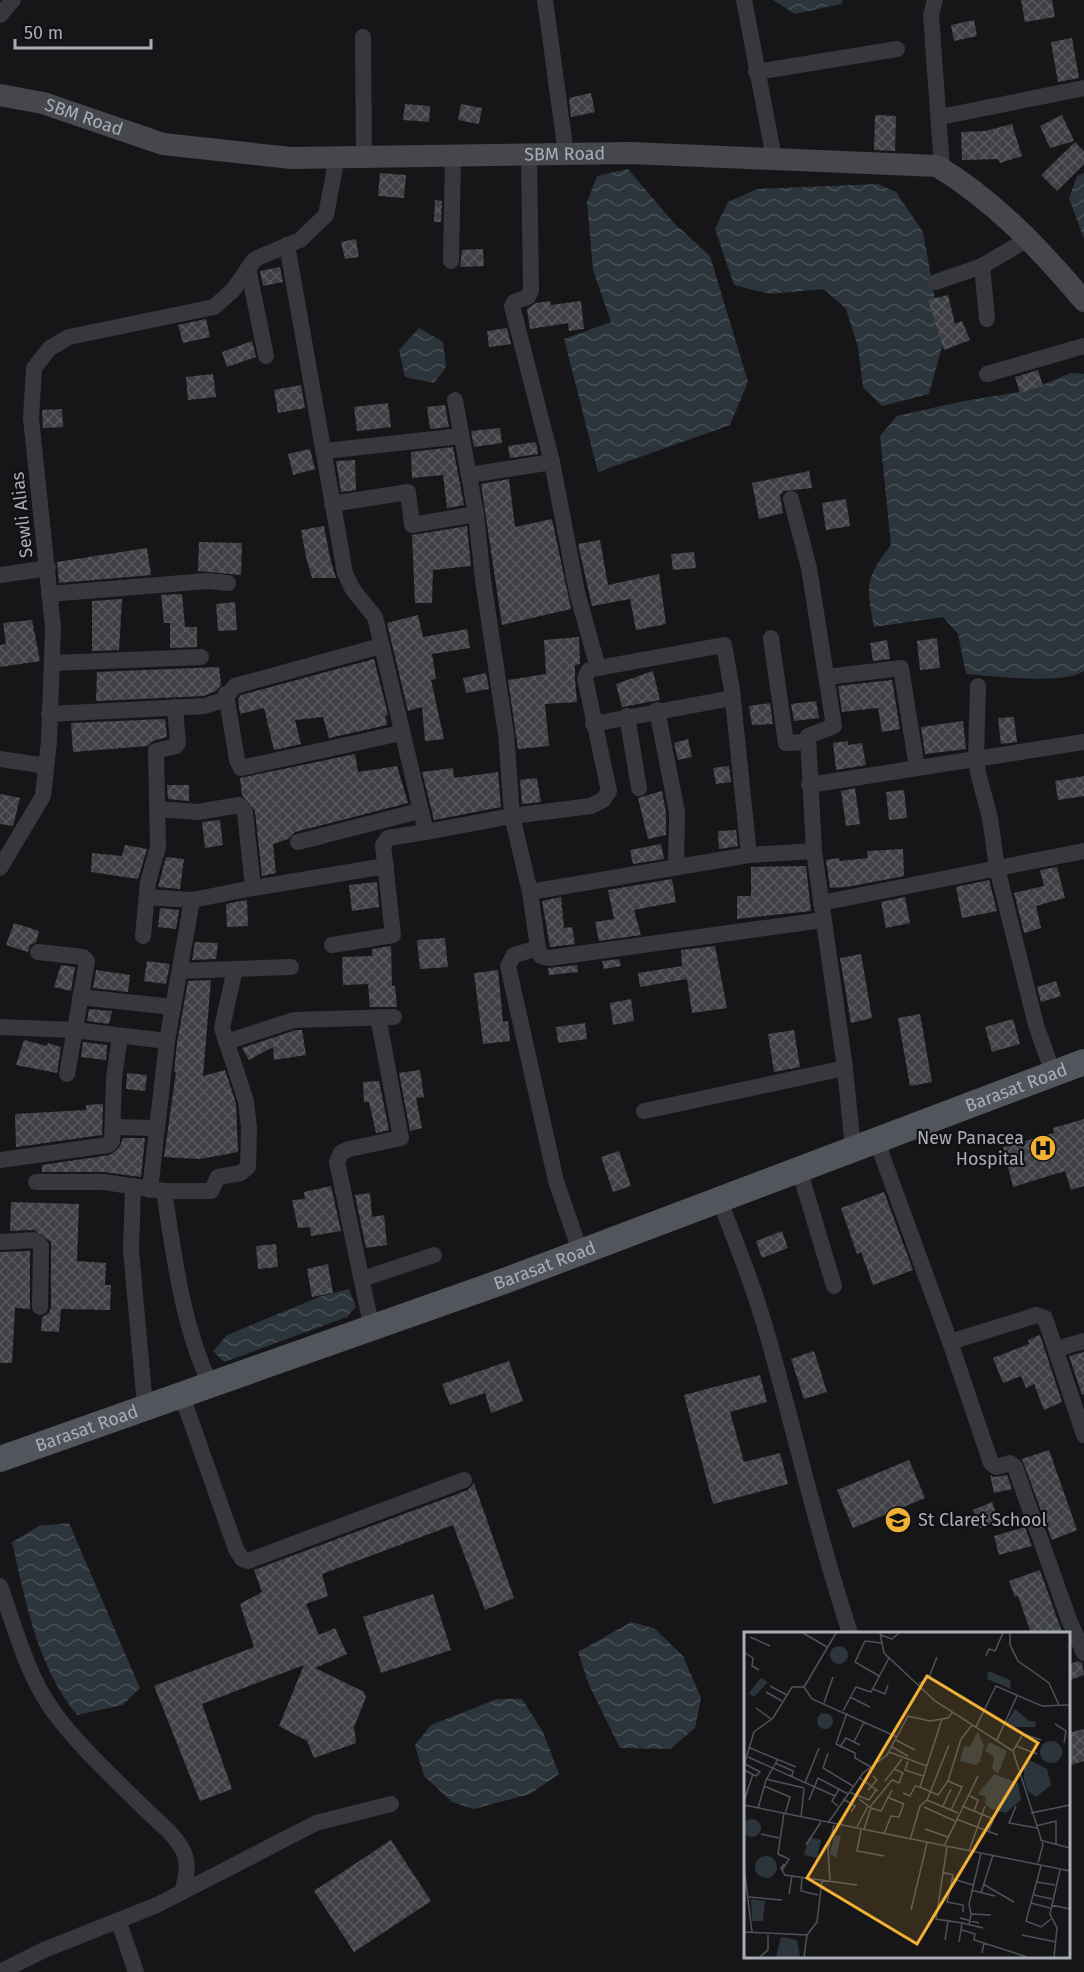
<svg xmlns="http://www.w3.org/2000/svg" width="1084" height="1972" viewBox="0 0 1084 1972" font-family="'Fira Sans',sans-serif">
<style>
.water{fill:url(#water-waves)}
.building{fill:url(#building-cross-hatch)}
.lines{fill:none;stroke-linecap:round;stroke-linejoin:round}
.street{stroke:#37383d;stroke-width:16}
.secondary{stroke:#45474d;stroke-width:22}
.primary{stroke:#53555c;stroke-width:26}
.labels{text-anchor:middle;stroke-width:4.5;stroke-linejoin:round;paint-order:stroke}
.street-label{font-size:18px;fill:#a8adb8;stroke:#111113}
.poi-label{font-size:18px;fill:#a8adb8;stroke:#111113;text-anchor:end}
.inset-road{fill:none;stroke:#505258;stroke-width:1.5}
.view{fill:#f2b134;fill-opacity:0.15;stroke:#f2b134;stroke-width:3}
.inset-edge{fill:none;stroke:#a8adb8;stroke-width:3}
</style>
<defs>
<pattern id="water-waves" width="16" height="10" patternUnits="userSpaceOnUse" patternTransform="scale(1.5)"><rect width="16" height="10" fill="#2c353c"/><path d="M0 5q4-4 8 0t8 0" fill="none" stroke="#485056"/></pattern>
<pattern id="building-cross-hatch" width="8" height="8" patternUnits="userSpaceOnUse" patternTransform="scale(1.5)"><rect width="8" height="8" fill="#404145"/><path d="M0 0l8 8M0 8l8-8" fill="none" stroke="#595a5e"/></pattern>
</defs>
<rect width="100%" height="100%" fill="#161618"/>
<!-- water -->
<g class="water">
<path d="M773,0H843L841,4L795,14Z"/>
<path d="M628,169L674,223L710,256L748,382L730,425L598,472L564,339L611,322L593,270L587,202L597,176Z"/>
<path d="M1084,173V239L1069,198L1077,176Z"/>
<path d="M878,184L896,192L923,232L943,343L929,394L882,406L863,387L858,347L846,309L824,289L770,294L734,285L715,229L728,202L757,189Z"/>
<path d="M419,328L443,342L446,367L434,383L405,377L399,350Z"/>
<path d="M1071,373L1084,374V671C1063,685 993,676 966,674L958,634L943,617L874,627C866,585 865,579 891,545L880,436L897,416L959,402L1030,390Z"/>
<path d="M349,1289L356,1307L347,1317L224,1362L213,1351L227,1335L319,1297Z"/>
<path d="M69,1523L140,1688L123,1705L77,1715C37,1666 26,1603 12,1542L39,1526Z"/>
<path d="M631,1622L654,1628L683,1656L701,1698L695,1728L670,1749L620,1748L589,1685L578,1652Z"/>
<path d="M497,1699H522L543,1732L559,1774L530,1794L474,1809L452,1802L424,1776L415,1745L431,1725Z"/>
</g>
<!-- building -->
<g class="building">
<path d="M1021,0H1052L1055,17L1025,22Z"/>
<path d="M974,20L977,36L954,41L951,25Z"/>
<path d="M1072,38L1079,78L1058,82L1051,42Z"/>
<path d="M591,93L595,112L571,117L569,98Z"/>
<path d="M405,104L430,106L429,122L403,120Z"/>
<path d="M461,104L482,108L479,124L458,120Z"/>
<path d="M875,115L896,116L895,151L874,150Z"/>
<path d="M1062,115L1074,141L1050,148L1040,126Z"/>
<path d="M1012,124L1022,156L1000,163L998,159L962,160L961,132L985,131Z"/>
<path d="M1075,142L1084,151V164L1057,191L1041,175Z"/>
<path d="M380,173L406,175L404,198L378,196Z"/>
<path d="M435,200L442,201L441,222H434Z"/>
<path d="M356,239L359,257L345,259L341,242Z"/>
<path d="M483,249L484,266L460,267L462,250Z"/>
<path d="M280,267L283,282L263,286L260,271Z"/>
<path d="M948,295L955,324L962,321L970,340L944,350L928,300Z"/>
<path d="M550,301L551,305L581,301L584,329L569,331L568,323L530,329L527,309L536,303Z"/>
<path d="M206,319L210,337L183,343L178,325Z"/>
<path d="M507,328L511,344L489,347L487,331Z"/>
<path d="M252,341L256,357L227,367L222,352Z"/>
<path d="M1038,370L1043,386L1020,393L1015,377Z"/>
<path d="M213,374L216,397L188,400L186,377Z"/>
<path d="M301,385L305,408L278,413L274,390Z"/>
<path d="M388,403L391,427L357,431L354,407Z"/>
<path d="M445,405L449,427L430,429L427,407Z"/>
<path d="M62,409L63,427L43,428L42,410Z"/>
<path d="M500,428L502,443L474,447L471,431Z"/>
<path d="M536,442L538,454L510,458L508,446Z"/>
<path d="M453,447L464,505L447,508L443,475L412,478L411,452Z"/>
<path d="M310,449L315,469L293,475L288,454Z"/>
<path d="M355,460L356,490L341,492L336,461Z"/>
<path d="M809,471L812,488L784,491L780,495L783,513L759,519L752,483Z"/>
<path d="M509,479L515,527L552,519L571,609L502,625L481,484Z"/>
<path d="M846,499L850,526L826,530L822,503Z"/>
<path d="M324,526L330,558L336,578H312L306,557L301,530Z"/>
<path d="M467,526L471,566L433,570L432,603H415L412,535Z"/>
<path d="M600,540L608,585L659,574L666,624L636,630L630,599L592,606L578,544Z"/>
<path d="M199,542L242,543L241,575L198,571Z"/>
<path d="M147,548L151,575L59,583L57,562Z"/>
<path d="M694,552L696,568L673,570L671,554Z"/>
<path d="M182,594L185,627H197V647L170,648V623H164L161,595Z"/>
<path d="M122,599L119,650L92,651V601Z"/>
<path d="M235,602L237,630L218,631L216,604Z"/>
<path d="M418,615L423,637L467,629L470,648L432,654L436,679L431,680L444,739L425,741L422,707L408,711L387,623Z"/>
<path d="M32,620L40,661L0,667V645L6,644L3,623Z"/>
<path d="M579,637L580,664L575,665V679L577,702L545,704L549,746L518,749L508,680L546,674L544,640Z"/>
<path d="M937,638L940,668L920,670L917,641Z"/>
<path d="M887,640L890,659L873,661L870,643Z"/>
<path d="M374,659L388,715L385,716L387,725L329,738L323,717L295,720L301,744L274,750L264,708L240,714L238,699L241,695Z"/>
<path d="M219,667L221,685L216,691L203,696L96,701L97,672Z"/>
<path d="M653,671L660,700L622,707L616,684Z"/>
<path d="M486,673L489,689L466,693L463,678Z"/>
<path d="M892,680L900,729L882,732L878,708L842,712L838,686Z"/>
<path d="M816,701L819,718L794,721L791,704Z"/>
<path d="M770,703L773,724L752,725L749,706Z"/>
<path d="M1014,717L1017,742L1001,744L998,718Z"/>
<path d="M165,719L167,737L153,741L147,746L73,752L71,723Z"/>
<path d="M963,721L966,749L925,754L921,727Z"/>
<path d="M688,739L692,757L678,760L674,743Z"/>
<path d="M848,741V745L862,743L866,765L836,770L833,743Z"/>
<path d="M355,754L358,772L397,766L408,803L295,832L288,839L273,844L276,873L262,876L255,811L242,795L240,778Z"/>
<path d="M729,766L731,782L716,784L713,768Z"/>
<path d="M453,768L454,778L498,772L501,807L434,820L422,772Z"/>
<path d="M1084,776V796L1058,800L1055,781Z"/>
<path d="M537,778L541,802L522,804L520,780Z"/>
<path d="M167,785H189V801L168,799Z"/>
<path d="M855,788L860,824L846,826L841,791Z"/>
<path d="M904,790L907,818L889,820L886,792Z"/>
<path d="M662,791L666,813V835L648,839L638,798Z"/>
<path d="M0,794L20,798L13,826L0,824Z"/>
<path d="M220,820L223,845L205,848L202,822Z"/>
<path d="M736,830L738,846L719,849L718,831Z"/>
<path d="M661,844L664,859L633,864L630,850Z"/>
<path d="M125,845L147,849L138,879L91,872L92,853L122,856Z"/>
<path d="M903,849L904,876L847,887L830,888L826,860L839,858L840,861L868,858L867,851Z"/>
<path d="M166,857L184,859L180,889L158,887Z"/>
<path d="M806,866L811,911L737,919V896H751V867Z"/>
<path d="M1057,867L1065,898L1036,906L1041,928L1024,933L1014,893L1044,886L1040,870Z"/>
<path d="M672,879L676,902L634,910L641,935L599,941L595,922L614,919L608,890Z"/>
<path d="M989,880L997,911L962,918L956,887Z"/>
<path d="M377,882L379,907L352,911L349,885Z"/>
<path d="M561,897L564,928L572,927L575,944L550,947L542,901Z"/>
<path d="M905,897L910,923L886,928L881,902Z"/>
<path d="M247,900L248,926L227,927L226,904Z"/>
<path d="M160,908L179,910L176,929L158,927Z"/>
<path d="M14,923L39,931L36,942L30,945L28,952L6,945Z"/>
<path d="M445,938L448,967L420,969L417,940Z"/>
<path d="M195,942L218,943L216,959L192,960Z"/>
<path d="M391,946L392,986H395L397,1007H370L368,984L343,985L342,957L372,956V949Z"/>
<path d="M715,946L727,1008L692,1013L687,979L640,987L638,973L682,966L681,950Z"/>
<path d="M861,954L872,1018L851,1023L840,958Z"/>
<path d="M619,959L621,966L604,969L602,961Z"/>
<path d="M147,961L170,964L166,984L144,981Z"/>
<path d="M61,965L75,967L71,991L54,987Z"/>
<path d="M577,965L578,972L549,975L548,968Z"/>
<path d="M96,970L130,975L128,992L93,988Z"/>
<path d="M498,970L503,1022L508,1021L510,1041L483,1044L474,973Z"/>
<path d="M211,980L203,1076L225,1070L236,1103L238,1152L200,1159L164,1157L176,1072H174L177,1043L188,981Z"/>
<path d="M1056,981L1061,996L1041,1002L1037,987Z"/>
<path d="M631,999L634,1021L613,1025L610,1003Z"/>
<path d="M89,1009L112,1011L109,1024L87,1021Z"/>
<path d="M920,1014L932,1082L910,1086L898,1018Z"/>
<path d="M1013,1019L1020,1044L992,1052L985,1027Z"/>
<path d="M585,1023L587,1039L558,1043L556,1027Z"/>
<path d="M296,1030H302L306,1055L274,1060L273,1047L249,1060L242,1048Z"/>
<path d="M794,1030L800,1067L774,1072L768,1034Z"/>
<path d="M24,1040L47,1046L48,1043L61,1047L57,1073L16,1065Z"/>
<path d="M83,1042L107,1045L106,1060L81,1057Z"/>
<path d="M420,1070L424,1097L416,1098L422,1128L410,1131L399,1073Z"/>
<path d="M127,1073L147,1075L145,1091L126,1089Z"/>
<path d="M379,1081L389,1130L376,1133L369,1102H364L363,1082Z"/>
<path d="M103,1104L102,1135L16,1147L15,1114L86,1110V1105Z"/>
<path d="M1084,1119V1186L1071,1190L1065,1171L1013,1187L1003,1147L1054,1133L1053,1128Z"/>
<path d="M123,1138H145L141,1177L104,1172H42V1165L110,1155L119,1148Z"/>
<path d="M619,1151L631,1186L613,1192L601,1157Z"/>
<path d="M331,1186L341,1231L311,1236L310,1227L298,1228L292,1200L305,1199L304,1192Z"/>
<path d="M884,1192L913,1270L873,1285L861,1252L857,1254L841,1208Z"/>
<path d="M370,1193L372,1217L384,1215L387,1245L366,1248L355,1195Z"/>
<path d="M11,1202L79,1204L77,1261L106,1263L105,1285H111L110,1310L61,1309L59,1332L41,1331L42,1317L49,1313L51,1307V1242L34,1230L10,1231Z"/>
<path d="M782,1231L788,1248L762,1258L756,1241Z"/>
<path d="M276,1244L278,1267L258,1269L256,1246Z"/>
<path d="M30,1251V1309L15,1308L12,1363H0V1252Z"/>
<path d="M328,1264L333,1293L312,1297L307,1269Z"/>
<path d="M1040,1335L1062,1402L1044,1410L1034,1384L1026,1388L1021,1376L1003,1383L993,1358L1029,1344L1028,1340Z"/>
<path d="M814,1351L827,1392L804,1399L791,1359Z"/>
<path d="M1084,1352V1394L1082,1395L1069,1356Z"/>
<path d="M509,1361L523,1401L491,1413L485,1393L450,1405L442,1384Z"/>
<path d="M760,1375L767,1402L730,1412L744,1462L780,1453L788,1484L713,1504L684,1395Z"/>
<path d="M1049,1450L1077,1530L1052,1540L1022,1459Z"/>
<path d="M909,1460L925,1498L853,1528L837,1490Z"/>
<path d="M990,1475L994,1477L1007,1475L1012,1489L994,1493Z"/>
<path d="M474,1483L514,1598L485,1610L453,1525L322,1574L328,1596L306,1604L319,1635L335,1628L347,1654L315,1668L364,1692L366,1697L354,1727L356,1743L314,1758L307,1741L279,1726L304,1665L202,1704L232,1789L200,1801L154,1686L254,1647L240,1604L262,1592L254,1570L468,1490Z"/>
<path d="M992,1502L999,1521L980,1528L973,1510Z"/>
<path d="M1025,1527L1032,1546L999,1555L994,1536Z"/>
<path d="M1040,1570L1059,1624L1063,1633H1031L1018,1596L1015,1597L1009,1581Z"/>
<path d="M433,1594L451,1650L381,1673L363,1617Z"/>
<path d="M1078,1661L1082,1663L1084,1675L1068,1681V1665Z"/>
<path d="M1084,1729V1761L1068,1766V1733Z"/>
<path d="M391,1840L431,1901L354,1952L314,1891Z"/>
</g>
<g class="lines">
<!-- street -->
<g class="street">
<path d="M545,0L566,154"/>
<path d="M744,0L774,158"/>
<path d="M935,0L931,15L942,168"/>
<path d="M0,15L13,0"/>
<path d="M363,37L364,157"/>
<path d="M756,72L897,49"/>
<path d="M940,117L1084,88"/>
<path d="M287,245L345,573L353,590L375,617L426,832L512,816L591,806L603,800L609,791L585,678L589,670L598,668L577,592L552,462L512,306L514,302L528,297L531,290L529,155"/>
<path d="M451,261L453,156"/>
<path d="M982,266L987,319"/>
<path d="M248,268L266,356"/>
<path d="M936,282L982,266L1028,239"/>
<path d="M987,374L1084,346"/>
<path d="M455,400L476,514L483,580L506,734L512,816L530,892L749,855L814,851"/>
<path d="M325,451L461,436"/>
<path d="M469,475L552,462"/>
<path d="M791,499L809,568L834,726L808,736L814,851L845,1068L853,1149"/>
<path d="M332,504L408,492L412,525L476,514"/>
<path d="M0,575L48,568"/>
<path d="M49,594L207,581L228,583"/>
<path d="M771,638L786,743L808,742"/>
<path d="M52,663L201,657"/>
<path d="M598,668L724,645L732,690L749,855"/>
<path d="M827,677L901,668L917,768"/>
<path d="M978,686L976,757L978,773L990,818L997,868L1036,1025L1053,1073"/>
<path d="M226,694L237,760L241,768L401,733"/>
<path d="M657,710L677,812L676,867"/>
<path d="M49,714L205,706L223,700L235,686L381,646"/>
<path d="M627,716L639,788"/>
<path d="M593,724L732,698"/>
<path d="M0,759L46,766"/>
<path d="M809,785L1084,742"/>
<path d="M298,842L419,811"/>
<path d="M0,868L43,796L49,741L53,628L31,418L34,368L50,348L69,337L214,307L233,290L255,259L300,240L326,215L337,157"/>
<path d="M253,888L386,866"/>
<path d="M530,892L538,948L514,955L508,966L556,1181L580,1251"/>
<path d="M147,897L192,900"/>
<path d="M821,903L1084,851"/>
<path d="M143,936L148,882L158,847L156,751L176,746L178,743L175,707"/>
<path d="M332,945L393,935L383,845L388,838L426,832"/>
<path d="M538,948L541,956L549,958L823,920"/>
<path d="M38,952L83,957L87,961L67,1074"/>
<path d="M180,971L291,967"/>
<path d="M80,997L173,1007"/>
<path d="M0,1027L74,1030L167,1041"/>
<path d="M226,1042L294,1020L394,1017"/>
<path d="M644,1111L845,1068"/>
<path d="M114,1127L156,1128"/>
<path d="M876,1139L950,1342L991,1463L996,1467L1010,1463L1015,1467L1069,1620L1084,1653"/>
<path d="M0,1160L108,1145L112,1141L114,1078L120,1036"/>
<path d="M799,1169L834,1286"/>
<path d="M36,1182H104L164,1191C174,1256 182,1324 210,1384"/>
<path d="M133,1186L131,1250L145,1406"/>
<path d="M150,1190L167,1041L192,900L253,888L245,812L239,805L198,812L157,809"/>
<path d="M164,1191H211L218,1177L241,1173L248,1167L249,1129L246,1101L222,1028L235,969"/>
<path d="M719,1199C737,1245 755,1290 768,1337C796,1436 818,1536 850,1633"/>
<path d="M0,1242L34,1240L41,1246L40,1307"/>
<path d="M362,1279L434,1255"/>
<path d="M372,1329L337,1162L341,1153L349,1149L401,1138L378,1017"/>
<path d="M950,1342L1037,1315L1045,1318L1084,1435"/>
<path d="M1057,1349L1084,1341"/>
<path d="M181,1393L236,1549L242,1559L248,1561L464,1480"/>
<path d="M0,1586C15,1627 26,1672 51,1708C76,1744 114,1778 145,1809C158,1822 177,1836 184,1853C189,1865 186,1877 183,1889"/>
<path d="M119,1922L136,1972"/>
<path d="M0,1972L44,1950L157,1905L316,1823L391,1804"/>
</g>
<!-- secondary -->
<path class="secondary" id="s1" d="M0,95L43,103L163,144L291,158L631,153L937,166C995,201 1041,250 1084,301"/>
<!-- primary -->
<path class="primary" id="s2" d="M0,1459L507,1280L1084,1062"/>
</g>
<!-- icons -->
<defs>
<symbol id="hospital-disc" viewBox="-11 -11 22 22"><circle r="9.5" fill="#f2b134" stroke="#111113"/><path d="M-5-5h3v3.5h4V-5h3V5h-3V1.5h-4V5h-3Z" fill="#111"/></symbol>
<symbol id="school-disc" viewBox="-11 -11 22 22"><circle r="9.5" fill="#f2b134" stroke="#111113"/><path d="M0-5L7-2L0 1L-7-2ZM-4 1L0 2.5L4 1V4Q0 6-4 4Z" fill="#111"/></symbol>
</defs>
<g fill-rule="evenodd">
<use href="#hospital-disc" x="1028" y="1133" width="30" height="30"/>
<use href="#school-disc" x="883" y="1505" width="30" height="30"/>
</g>
<g class="labels">
<!-- street labels -->
<g class="street-label">
<text dy="6" stroke="none"><textPath href="#s1" startOffset="87">SBM Road</textPath></text>
<text dy="6" stroke="none"><textPath href="#s1" startOffset="573">SBM Road</textPath></text>
<text transform="translate(22 515) rotate(-96)" y="6">Sewli Alias</text>
<text dy="6" stroke="none"><textPath href="#s2" startOffset="1082">Barasat Road</textPath></text>
<text dy="6" stroke="none"><textPath href="#s2" startOffset="578">Barasat Road</textPath></text>
<text dy="6" stroke="none"><textPath href="#s2" startOffset="92">Barasat Road</textPath></text>
</g>
<!-- poi labels -->
<g class="poi-label">
<text x="1024" y="1144">New Panacea<tspan x="1024" dy="21">Hospital</tspan></text>
<text x="918" y="1526" text-anchor="start">St Claret School</text>
</g>
</g>
<!-- overview -->
<g transform="translate(744 1632)">
<rect width="326" height="326" fill="#161618"/>
<path d="M86 23a9 9 0 1 1 18 0a9 9 0 1 1-18 0ZM244,39L266,48L267,57L243,47ZM17,46L24,50L10,65L5,61ZM271,77L285,89L292,90L291,95H264L262,91ZM73 89a8 8 0 1 1 16 0a8 8 0 1 1-16 0ZM234,99L240,114L236,129L232,133L216,129L220,114L226,115ZM296 120a11 11 0 1 1 22 0a11 11 0 1 1-22 0ZM245,110L263,119L254,142L248,137L250,125L241,119ZM287,129L303,137L307,153L292,165L284,159L280,148V130ZM250,142L274,151L277,168L262,181L247,177L241,172L242,165L234,162ZM-1 196a9 9 0 1 1 18 0a9 9 0 1 1-18 0ZM90,203L97,204L92,226L86,222ZM65,205L77,208L73,226L60,223ZM11 235a11 11 0 1 1 22 0a11 11 0 1 1-22 0ZM7,267L21,269L19,289H8ZM37,305L53,308L56,325H32Z" fill="#2c353c"/>
<path class="inset-road" d="M59,1L83,15M136,1L140,21L191,69L269,119L299,213L294,231M266,1V13L274,29L305,51L315,73M137,3L148,7L155,1M6,5L26,14M0,20L9,26L8,34L15,38M242,24L245,17L251,19L259,1M135,44L111,30L121,9L138,11M175,52L185,45L193,25M26,54L43,63M60,55L68,67L153,105M60,55L92,1M129,57L141,62L144,53M22,60L38,69M106,65L126,75M80,71L89,45M12,76L27,87M99,79L112,55L127,60L145,26M103,81L92,112L111,121V126L127,135M198,87L176,155L194,163L204,149L217,107L228,93M311,92L322,99L320,111M232,95L252,54L298,74L326,73M152,108L171,118M253,108L273,64M110,110L120,90M205,113L183,168L214,181M272,114L293,122M96,115L102,106L116,113M148,115L164,124M6,116L52,135M269,119L279,102L297,108M145,120L183,134M84,121L79,136L109,154M4,125L91,164M164,129L161,138L179,144M31,131L49,139L48,144M0,133L10,100L29,86L48,55H60M0,138L12,144L16,140L1,132M116,146L134,159M22,147L60,156M141,149L158,127M204,149L218,155L207,178M61,151L75,116M20,154L46,165L41,182M124,158L133,148L129,144M105,160L125,168L132,158M159,161L166,164L171,154L176,155M226,164L234,168L230,179M143,165L160,172M99,167L111,174L107,180M115,167L127,176L120,197M65,168L74,146L104,162M0,169L9,142M0,173L326,239M94,174L88,169L95,157M199,174L207,157M218,174L249,187M272,174L265,191L293,196M126,175L148,148L155,151L159,141L150,137M180,175L211,189M14,176L22,148L34,127M127,176L137,179L148,158M287,181L326,173M57,185L60,157M212,187L254,203M84,191L119,141L143,123L164,84L186,89L204,86L208,81M292,194L312,189V213M113,195L124,174M181,197L204,205M117,198L113,219L140,224M245,198L252,181M17,202L35,206M140,202L147,184L155,185L160,171M166,208L176,174L183,168M296,208L326,216M62,213L77,190M200,214L234,144M203,215L192,287L218,291L215,310M225,219L241,174M40,232L37,236L41,243L113,253M297,234L282,289L297,295L307,287M0,235L8,300M38,238L45,227L34,222L40,181M198,240L209,243L203,270L219,273V280M58,245L57,259L74,263M209,247L229,253M86,248L84,217L90,193M293,250L311,253M239,252L270,270M227,258L251,264M237,261L249,223M45,262L48,244M290,263L308,267M5,265L38,268M287,271L306,276M307,273L326,277M167,278L183,211M227,282L225,272L237,221M216,286L235,291M218,291L239,296M225,293L227,282L247,283M218,298L231,302L230,308L240,311L238,321M0,300L63,303L60,325M63,303L73,290L78,248M278,303L312,310M201,308L204,289M240,311L283,325M16,325L24,318V303M310,325L313,296L306,282L316,238"/>
<path class="view" d="M183,44L294,111L173,312L63,246Z"/>
<rect width="326" height="326" class="inset-edge"/>
</g>
<!-- scale -->
<path d="M15 39v9h136v-9" fill="none" stroke="#a8adb8" stroke-width="3"/>
<text x="24" y="39" font-size="18" fill="#a8adb8" stroke="#111113" stroke-width="4.5" paint-order="stroke">50 m</text>
</svg>
